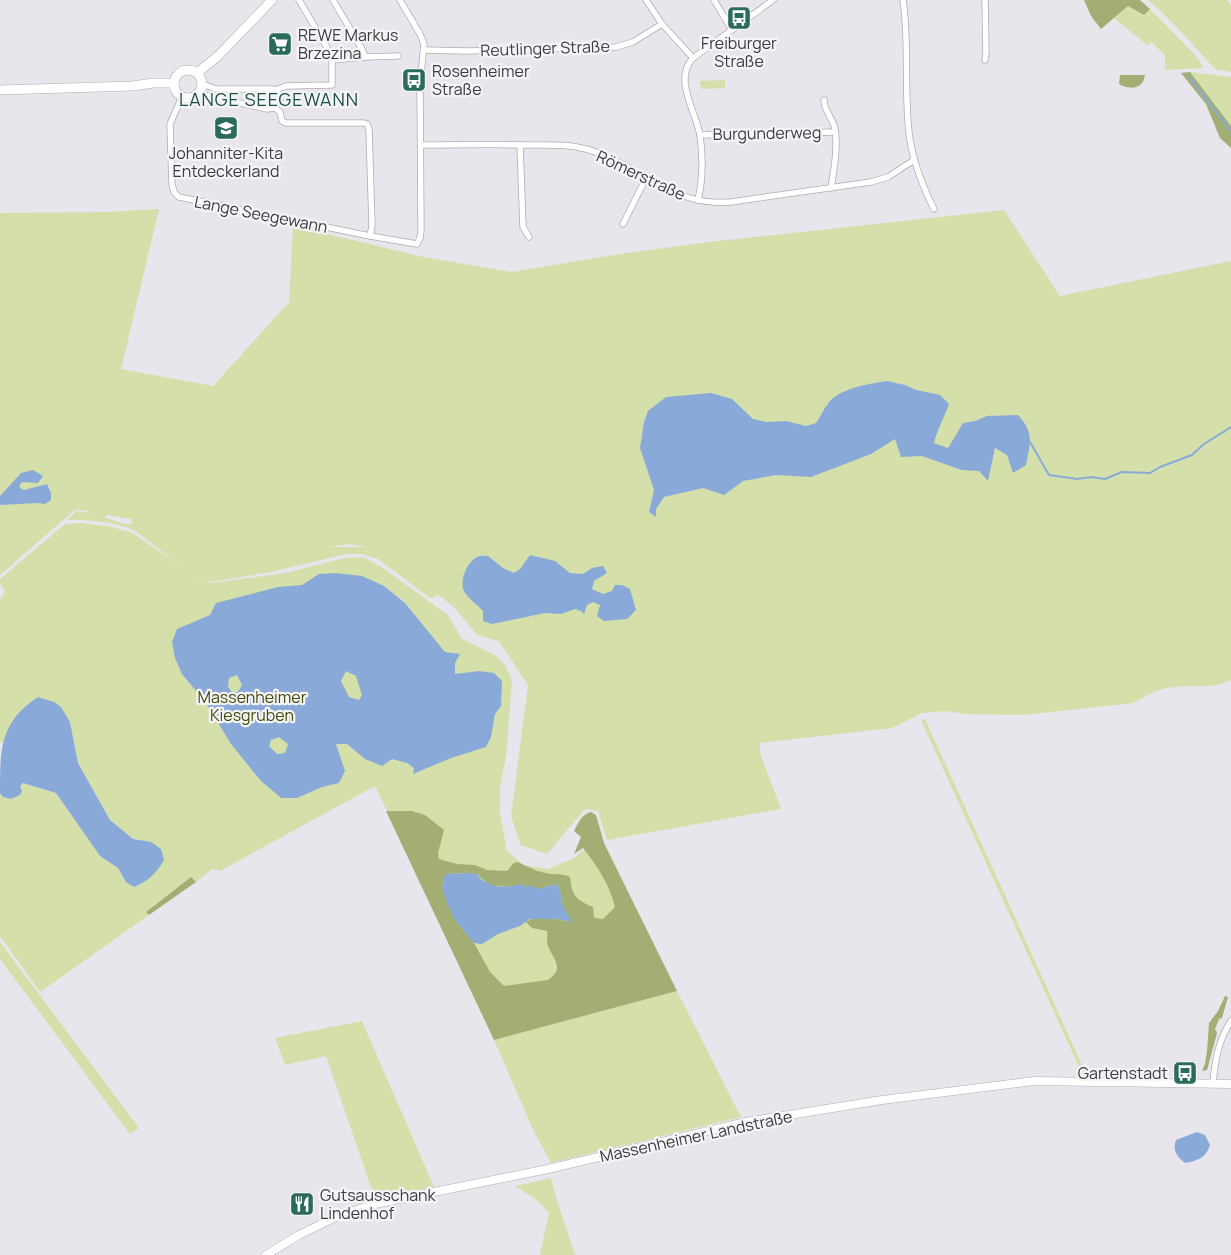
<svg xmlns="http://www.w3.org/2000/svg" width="1231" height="1255" viewBox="0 0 1231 1255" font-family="Manrope,sans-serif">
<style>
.green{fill:#d4dfaa;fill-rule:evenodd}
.forest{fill:#a3ae75;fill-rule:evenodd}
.water{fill:#89aad9;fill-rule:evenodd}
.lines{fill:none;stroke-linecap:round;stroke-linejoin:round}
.stream{stroke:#89aad9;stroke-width:2}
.minor-casing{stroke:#adacb1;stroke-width:7}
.tertiary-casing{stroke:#adacb1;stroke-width:9}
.secondary-casing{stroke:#adacb1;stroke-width:10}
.minor{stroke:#fff;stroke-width:5.5}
.tertiary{stroke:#fff;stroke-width:8}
.secondary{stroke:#fff;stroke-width:9}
.labels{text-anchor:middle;stroke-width:4.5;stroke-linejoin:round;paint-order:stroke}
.poi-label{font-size:16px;fill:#3b3a3c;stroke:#f5f4f9;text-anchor:start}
.street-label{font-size:16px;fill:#3b3a3c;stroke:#f5f4f9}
.park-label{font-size:16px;fill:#434c08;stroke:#f5f4f9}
.neighbourhood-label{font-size:18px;letter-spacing:1px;fill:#1b4f41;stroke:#f5f4f9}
</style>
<rect width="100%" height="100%" fill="#e8e6ec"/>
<!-- green -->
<g class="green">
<path d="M1148,0H1227L1231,6V72L1215,69L1170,20Z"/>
<path d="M1128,6L1144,15L1150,9L1195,55L1204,68L1165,70V55L1151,42L1147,45L1114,18Z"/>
<path d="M1190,72L1231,77V126Z"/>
<path d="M725,80V88L701,89L700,81Z"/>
<path d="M159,209L121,369L213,386L289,302L293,226L424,257L511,272L619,254L709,242L1004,210L1060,296L1231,261V680C1215,689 1192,685 1173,687C1158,689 1146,695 1134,703L1024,715L964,714L946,711L922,713L892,728L760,743V753L781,809L607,840L598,811L585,809L547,854L521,845L511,817L528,685L499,641L477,635L455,608L437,594L435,597L430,598L378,559L361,554H346L271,572L211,582C190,577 165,553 147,540C143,537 139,533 135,531C117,522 87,519 67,520L76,511L88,513L90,512L76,509L0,575V213L108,212ZM106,515L131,519L132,524C123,525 115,521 106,518ZM348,544L367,547H327H328Z"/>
<path d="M80,523L107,526L131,532L197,577L211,583L285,573L344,558L363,557L380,566L448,615L462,639L495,655L505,665L512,680L506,758L500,786V813L507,851L524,865L548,869L574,858L599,838L676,990L492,1035L449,939L375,786L220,871L212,869L196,882L191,877L147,911L149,915L40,992L0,936V793L3,797L23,783L56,793L100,856L118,868L126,882L142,840L133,839L110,820L78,763L70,722L0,743V600L5,591L0,584V579L65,524Z"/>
<path d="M925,719L1087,1076H1081L1080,1069L921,720Z"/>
<path d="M0,942L139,1128L130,1134L0,959Z"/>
<path d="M677,991L741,1117L551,1163L534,1132L494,1040Z"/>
<path d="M362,1021L434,1187L375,1199L326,1056L285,1065L275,1038Z"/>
<path d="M551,1178L557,1201L575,1255H540L549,1213L537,1200L515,1186Z"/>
</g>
<!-- forest -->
<g class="forest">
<path d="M1084,0H1140L1150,9L1144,15L1128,6L1101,29L1091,16Z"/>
<path d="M1190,72L1231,126V148L1220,138L1206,104L1181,73Z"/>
<path d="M1120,75H1145C1144,78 1144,81 1142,83C1137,90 1124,88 1119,84Z"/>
<path d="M386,811H412L425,815L444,830L438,853L439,859L457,864L475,865L487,870L507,871L514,863L517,862C527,866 535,871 545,873C554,875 562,873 570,877C572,896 576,900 593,907L594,918L603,919L615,907C610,886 597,865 583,848L574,854L581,837L574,831C578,823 582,814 591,812L596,815L604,843L677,991L494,1040ZM468,873L477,874L489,885L513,887L523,884L525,888L537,889L557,884L561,895L562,904L571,922C558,919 537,914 526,922L532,928L547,931C548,936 546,942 548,946C554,961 565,968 548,980L504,986L490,972L474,943L455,920L442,888L445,874Z"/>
<path d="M191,877L196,882L149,915L146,912Z"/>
<path d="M1225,996L1228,997L1222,1018L1219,1019L1215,1029L1217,1033L1207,1070L1202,1071L1205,1064L1207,1051L1209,1023L1218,1011Z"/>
</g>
<!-- water -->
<g class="water">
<path d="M887,381L905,385L916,390L940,395L949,404C944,418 937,430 934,443L948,448L963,423L975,421L987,416L1018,415C1035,434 1030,442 1026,465L1013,473L1007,455L995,448L988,481L979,471L962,470L922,456L901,457L895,439L871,454L811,477L776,475L743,481L724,495L703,488L664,497L656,509V517L649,512L654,490L640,448L644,422L648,411L666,397L711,393L732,399L753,419L766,422L786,421L806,426L816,423C821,416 825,406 831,400C843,388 871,383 887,381Z"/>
<path d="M33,470L43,476L38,483L23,482L20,484V488L24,490L47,484L51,493V500L45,504L36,503L0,505V496L21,473Z"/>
<path d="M530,555L555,561L570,573L583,574L592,568L603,566L607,573L594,581L592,589L603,594L612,591L615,585H622L630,589L636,610L627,619L604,621L597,616L600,605L593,602L587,605L584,614L581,611L575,609L561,614L545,613L492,624L483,621V611C478,605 467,598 464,591C459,581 467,562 477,557C480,555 485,556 488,556L503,568L514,573L520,569Z"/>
<path d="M335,573L362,576L384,586L405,603L445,652L460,654L455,663V674L479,671L494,673L502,681L501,706L495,714L491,737L486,747L451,758L413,774L414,768L407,763L392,759L382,766L365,759L347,744H336L345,771L339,783L322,787L297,798H281L260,780L231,744L206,703L182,674L175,658L172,642L177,629L210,615L216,603L278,587L302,585L319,574ZM346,671L356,676L362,695L359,700L349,697L341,681ZM237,675L242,685L238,692H232L228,687L229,678ZM279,737L288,744L285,753L277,754L269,746L271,740Z"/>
<path d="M38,697L54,702L61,707L70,722L78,763L110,820L133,839L151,842L161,849L164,860C156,874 148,881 134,887L126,882L118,868L100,856L56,793L23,783L20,786L22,791L20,795L11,799L3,797L0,793C0,749 0,722 38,697Z"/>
<path d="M468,873L477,874C486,889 508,888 523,884L525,888L527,886H533L537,889L557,884L561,895L562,904L572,922L557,919H530L520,926L498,934L482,944L474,943L455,920L448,905L442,888L445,874Z"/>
<path d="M1197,1132L1205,1135L1210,1145C1206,1158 1197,1161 1185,1163C1177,1157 1172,1150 1176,1140Z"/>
</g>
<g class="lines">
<!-- stream -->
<g class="stream">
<path d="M1189,77L1231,131"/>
<path d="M1030,442L1049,475L1077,479L1092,477L1105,479L1122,472L1150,473L1160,467L1192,455L1204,444L1231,427"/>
</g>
<defs>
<g id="minor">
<path d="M333,0L362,49L365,57L398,56"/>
<path d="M646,0L662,24L693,58"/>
<path d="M714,0L732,30"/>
<path d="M903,0C910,46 903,93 910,140C914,164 923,187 934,209"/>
<path d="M985,0L986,52L985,60"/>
<path d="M424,50L467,51L616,47L633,42L662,24"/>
<path d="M333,60L365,57"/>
<path d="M275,90L286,86L332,85V56L299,0"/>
<path d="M197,95L208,96L267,109L275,108L280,101L278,92L273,89H216L202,84"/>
<path d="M182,97L170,124L172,184L174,192L179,197L370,236L417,244L420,238L421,230L420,85L424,44L420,34L400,0"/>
<path d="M824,100C824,111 833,118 835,129C838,148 834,169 831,188"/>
<path d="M275,108L280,112L282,121L286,123H364L367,124L369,129L372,226L370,236"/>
<path d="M700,135L835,132"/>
<path d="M421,145C457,145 493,144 529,145C548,145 567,144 586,149C623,159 653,186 690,198C703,202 717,203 731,202L871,182L888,177L914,160"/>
<path d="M520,145L523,227L529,237"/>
<path d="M698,200C703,179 703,157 700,135C696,112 673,79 693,58L773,0"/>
<path d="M623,224L646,178"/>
<path d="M1213,1083C1215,1061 1218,1041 1231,1021"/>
</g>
<path id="tertiary" d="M266,1255L299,1235L338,1216L375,1204L548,1169L746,1122L882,1100L1034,1081L1231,1084"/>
<g id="secondary">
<circle cx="188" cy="84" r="14"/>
<path d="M197,73L218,56L272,0"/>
<path d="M0,90L133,86L153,83H173"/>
</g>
</defs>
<!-- minor casing -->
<use href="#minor" class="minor-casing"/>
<!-- tertiary casing -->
<use href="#tertiary" class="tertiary-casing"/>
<!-- secondary casing -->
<use href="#secondary" class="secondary-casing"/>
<!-- minor -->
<use href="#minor" class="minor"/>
<!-- tertiary -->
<use href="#tertiary" class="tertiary"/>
<!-- secondary -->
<use href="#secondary" class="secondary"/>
</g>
<!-- icons -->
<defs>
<symbol id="bus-square" viewBox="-11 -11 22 22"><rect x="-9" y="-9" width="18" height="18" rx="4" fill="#2a6b5a" stroke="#f5f4f9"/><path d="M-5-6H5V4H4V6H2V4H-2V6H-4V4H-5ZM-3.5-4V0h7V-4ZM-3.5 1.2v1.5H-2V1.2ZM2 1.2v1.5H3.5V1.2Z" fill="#fff"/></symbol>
<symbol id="supermarket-square" viewBox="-11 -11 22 22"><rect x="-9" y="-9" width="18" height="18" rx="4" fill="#2a6b5a" stroke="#f5f4f9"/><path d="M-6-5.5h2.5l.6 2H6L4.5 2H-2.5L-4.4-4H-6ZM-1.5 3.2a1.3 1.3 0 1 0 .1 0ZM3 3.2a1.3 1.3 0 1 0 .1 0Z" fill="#fff"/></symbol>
<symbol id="school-square" viewBox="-11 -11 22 22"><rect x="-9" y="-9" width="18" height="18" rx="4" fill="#2a6b5a" stroke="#f5f4f9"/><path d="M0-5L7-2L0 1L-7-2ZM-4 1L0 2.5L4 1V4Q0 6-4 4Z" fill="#fff"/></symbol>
<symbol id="restaurant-square" viewBox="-11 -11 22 22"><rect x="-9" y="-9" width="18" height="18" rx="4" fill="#2a6b5a" stroke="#f5f4f9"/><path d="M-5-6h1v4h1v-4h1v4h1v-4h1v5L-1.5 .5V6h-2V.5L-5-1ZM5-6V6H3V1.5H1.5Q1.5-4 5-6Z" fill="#fff"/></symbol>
</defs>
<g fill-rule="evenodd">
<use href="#bus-square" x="725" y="4" width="28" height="28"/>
<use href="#supermarket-square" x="266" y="30" width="28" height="28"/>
<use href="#bus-square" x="400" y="66" width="28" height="28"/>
<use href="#school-square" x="212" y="114" width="28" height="28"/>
<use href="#bus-square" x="1171" y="1059" width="28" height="28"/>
<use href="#restaurant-square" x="288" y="1190" width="28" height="28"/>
</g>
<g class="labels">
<!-- poi labels -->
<g class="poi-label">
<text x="298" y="41">REWE Markus<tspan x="298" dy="18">Brzezina</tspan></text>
<text x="739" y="49" text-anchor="middle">Freiburger<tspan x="739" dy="18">Straße</tspan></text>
<text x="432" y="77">Rosenheimer<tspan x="432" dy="18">Straße</tspan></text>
<text x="226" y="159" text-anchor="middle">Johanniter-Kita<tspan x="226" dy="18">Entdeckerland</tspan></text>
<text x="1168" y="1079" text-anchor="end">Gartenstadt</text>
<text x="320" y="1201">Gutsausschank<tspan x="320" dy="18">Lindenhof</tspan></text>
</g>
<!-- street labels -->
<g class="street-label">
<text transform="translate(545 48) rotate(-2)" y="6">Reutlinger Straße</text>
<text transform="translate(767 133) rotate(-1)" y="6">Burgunderweg</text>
<text transform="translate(641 175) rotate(25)" y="6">Römerstraße</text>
<text transform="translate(261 214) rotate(11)" y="6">Lange Seegewann</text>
<text transform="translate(696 1136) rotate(-12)" y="6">Massenheimer Landstraße</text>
</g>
<!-- park labels -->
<g class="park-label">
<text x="252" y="703">Massenheimer<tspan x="252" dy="18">Kiesgruben</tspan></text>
</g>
<!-- neighbourhood labels -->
<g class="neighbourhood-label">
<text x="269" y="106">LANGE SEEGEWANN</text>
</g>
</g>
</svg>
